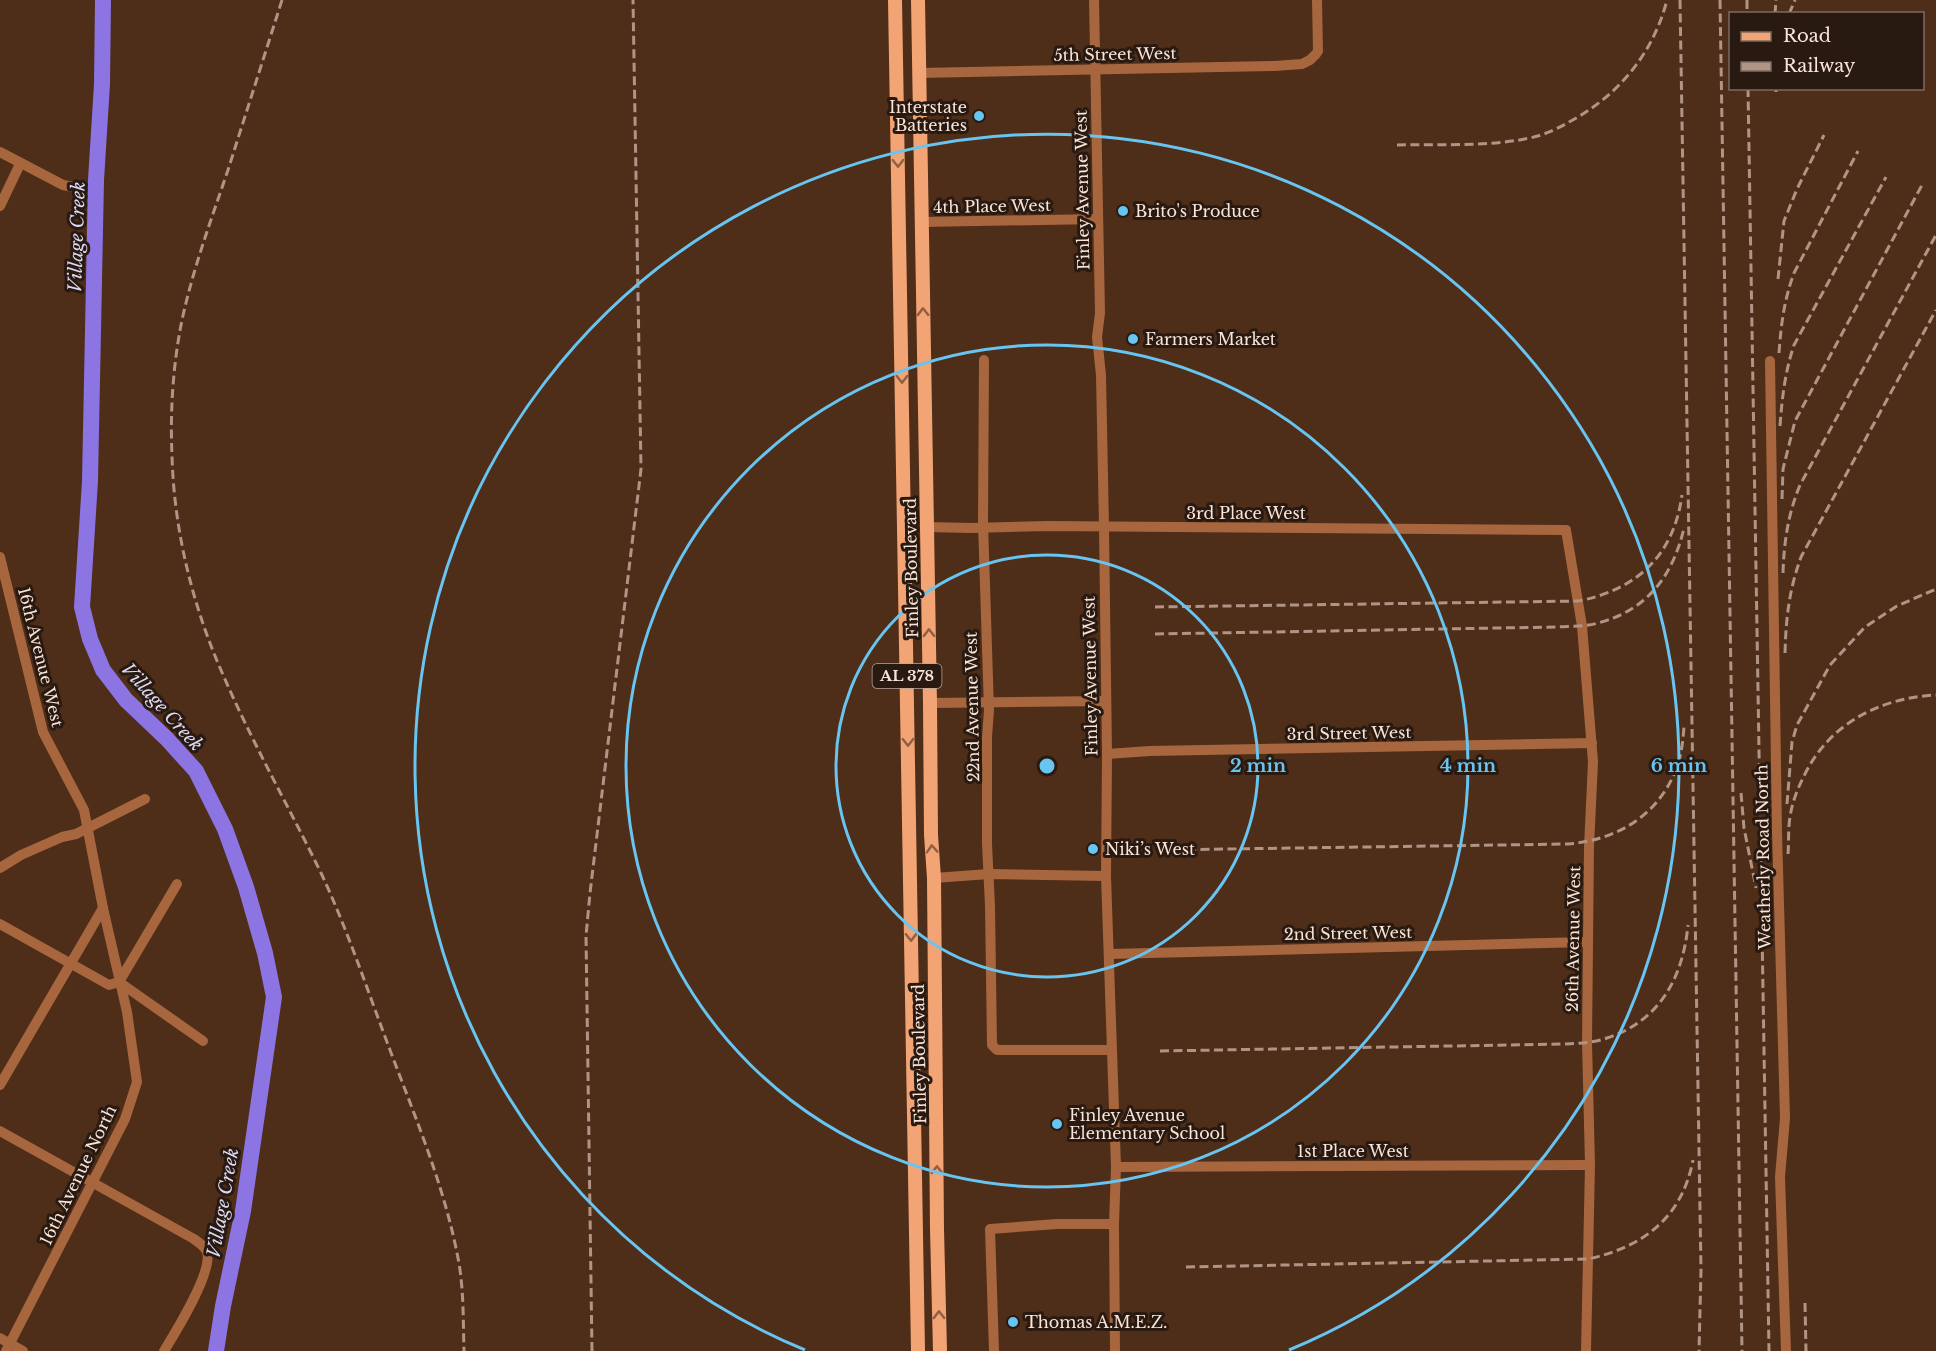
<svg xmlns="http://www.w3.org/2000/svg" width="1936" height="1351" viewBox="0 0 1936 1351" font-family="'Libre Baskerville',serif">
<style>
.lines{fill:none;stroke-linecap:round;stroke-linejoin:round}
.river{stroke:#8c74e3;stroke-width:16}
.minor{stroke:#a7663e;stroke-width:10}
.major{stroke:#f3a475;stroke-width:14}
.rail{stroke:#b09586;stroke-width:3;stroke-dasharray:9 4.5;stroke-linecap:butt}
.oneway{stroke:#8e5f43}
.ring{fill:none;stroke:#68c4f0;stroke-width:3}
.poi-dot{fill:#68c4f0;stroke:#291a11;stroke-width:2}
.labels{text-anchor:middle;stroke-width:6;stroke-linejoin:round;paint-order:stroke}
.shield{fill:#291a11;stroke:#bba79c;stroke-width:1.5}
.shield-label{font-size:15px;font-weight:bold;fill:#fae4d8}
.street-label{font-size:16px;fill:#fae4d8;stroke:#291a11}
.poi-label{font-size:16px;fill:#fae4d8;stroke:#291a11;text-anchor:start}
.water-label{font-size:18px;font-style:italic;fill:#dcd9f5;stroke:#291a11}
.centre{fill:#68c4f0;stroke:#291a11;stroke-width:3}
.ring-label{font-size:18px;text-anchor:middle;font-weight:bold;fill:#68c4f0;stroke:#291a11;stroke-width:6;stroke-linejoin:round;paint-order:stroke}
</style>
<rect width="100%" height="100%" fill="#4e2d19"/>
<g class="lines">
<!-- river -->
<path class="river" d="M103,0L102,84L96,180L90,481L82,607L90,639L103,670L126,700L167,739L196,771L225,829L246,887L265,953L274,997L243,1211L223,1306L216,1351"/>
<!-- minor -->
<g class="minor">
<path d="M1094,0L1100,313L1097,337L1101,375L1104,527L1107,754L1106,876L1116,1167L1114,1224L1115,1351"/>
<path d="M919,73L1275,66L1302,64L1310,60L1316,54L1318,51L1317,0"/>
<path d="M0,152L63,185L78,188"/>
<path d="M0,206L20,164"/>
<path d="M922,222L1098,219"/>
<path d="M984,360L983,523L989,710L987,737V844L990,906L992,1045L997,1050H1111"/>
<path d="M1770,361L1777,832L1785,1118L1780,1177L1786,1351"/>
<path d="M926,527L972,528L1048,526L1566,530L1582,626L1593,762L1589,847L1587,1042L1590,1165L1586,1351"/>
<path d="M0,557L43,732L84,810L103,908L127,1012L137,1082L125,1119L6,1351"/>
<path d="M930,703L1105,701"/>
<path d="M1107,754L1150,751L1592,743"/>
<path d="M0,868L21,855L62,837L76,834L145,799"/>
<path d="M934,878L989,874L1106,876"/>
<path d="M0,924L109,985L119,982L203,1041"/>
<path d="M1109,954L1588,942"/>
<path d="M119,982L177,884"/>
<path d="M0,1085L103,908"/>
<path d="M0,1131L194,1239C199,1243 205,1246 207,1252C213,1272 175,1333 164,1351"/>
<path d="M1116,1167L1590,1165"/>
<path d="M0,1338L23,1351"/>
<path d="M994,1351L990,1229L1057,1224H1114"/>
</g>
<!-- major -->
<g class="major">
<path d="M895,0L918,1351"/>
<path d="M918,0L930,703L931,835L934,878L937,1229L940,1351"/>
</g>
<!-- rail -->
<g class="rail">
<path d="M282,0C264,57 246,113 228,170C211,220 193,269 182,320C173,364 170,411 172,456C174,531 193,608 224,677C253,744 290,809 322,875C347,929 366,986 387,1042C413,1112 444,1184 458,1258C464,1289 463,1320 464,1351"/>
<path d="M1680,0L1701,1270L1699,1351"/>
<path d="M1720,0L1742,1351"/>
<path d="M1747,0V14"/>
<path d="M1775,14L1776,0"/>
<path d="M1789,14L1795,0"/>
<path d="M1748,88L1769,1351"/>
<path d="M1776,92V88"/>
<path d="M1397,145C1441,144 1487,147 1530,138C1544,135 1557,129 1569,122C1618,96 1653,54 1667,0"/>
<path d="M1778,279L1784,221L1797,189L1824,135"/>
<path d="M1779,353C1781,325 1784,300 1794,273L1858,151"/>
<path d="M1780,426C1782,398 1785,372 1794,345L1886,177"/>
<path d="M1782,499L1783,469L1795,421L1922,185"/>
<path d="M1783,573C1784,542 1788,514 1800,485L1936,235"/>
<path d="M1155,607L1578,601C1637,590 1674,555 1682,495"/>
<path d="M1155,634L1556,627C1570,626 1585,627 1598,623C1648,610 1673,575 1684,528"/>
<path d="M1785,653C1786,618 1789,590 1801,557L1936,310"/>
<path d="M1741,793L1744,828L1756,888"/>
<path d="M1787,804L1792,742L1797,725L1830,665L1865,627L1897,606L1936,589"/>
<path d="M1160,850L1568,844C1616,840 1656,817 1675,772C1681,758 1683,742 1684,726"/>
<path d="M1788,854C1789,842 1788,829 1790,817C1792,803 1797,790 1803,778C1828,724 1879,698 1936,695"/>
<path d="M1160,1051L1566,1044C1580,1043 1594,1043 1607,1038C1660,1021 1683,977 1688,925"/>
<path d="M1186,1267L1588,1259C1643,1247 1682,1218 1693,1160"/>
<path d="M1805,1303L1806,1351"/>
<path d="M592,1351L586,936L590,893L641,469L633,0"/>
</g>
</g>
<!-- one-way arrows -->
<defs><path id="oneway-chevron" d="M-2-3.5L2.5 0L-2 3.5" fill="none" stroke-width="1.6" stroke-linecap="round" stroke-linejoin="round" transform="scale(1.5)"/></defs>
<g class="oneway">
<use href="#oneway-chevron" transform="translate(898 163) rotate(89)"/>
<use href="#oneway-chevron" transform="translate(923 312) rotate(-91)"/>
<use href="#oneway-chevron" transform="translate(902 379) rotate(89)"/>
<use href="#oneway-chevron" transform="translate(929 633) rotate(-91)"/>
<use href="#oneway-chevron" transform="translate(908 742) rotate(89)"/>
<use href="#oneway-chevron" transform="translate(932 849) rotate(-94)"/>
<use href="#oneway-chevron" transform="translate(911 937) rotate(89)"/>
<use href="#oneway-chevron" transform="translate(937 1170) rotate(-91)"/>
<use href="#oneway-chevron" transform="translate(939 1315) rotate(-91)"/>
</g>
<!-- distance rings -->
<g class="ring">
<circle cx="1047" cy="766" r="211"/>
<circle cx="1047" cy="766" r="421"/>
<path d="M805 1350A632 632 0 1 1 1289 1350"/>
</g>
<!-- markers -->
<g class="poi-dot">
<circle cx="979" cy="116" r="6"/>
<circle cx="1123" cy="211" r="6"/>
<circle cx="1133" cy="339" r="6"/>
<circle cx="1093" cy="849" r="6"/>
<circle cx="1057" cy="1124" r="6"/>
<circle cx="1013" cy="1322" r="6"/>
</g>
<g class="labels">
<!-- shield labels -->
<rect class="shield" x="872.5" y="664" width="69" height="24" rx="4.5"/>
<g class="shield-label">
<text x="907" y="681">AL 378</text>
</g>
<!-- street labels -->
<g class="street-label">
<text transform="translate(1115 54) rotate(-1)" y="6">5th Street West</text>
<text transform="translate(1082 190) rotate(-91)" y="6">Finley Avenue West</text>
<text transform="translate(992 206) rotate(-1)" y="6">4th Place West</text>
<text x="1246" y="519">3rd Place West</text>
<text transform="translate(911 568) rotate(-91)" y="6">Finley Boulevard</text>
<text transform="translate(41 657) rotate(76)" y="6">16th Avenue West</text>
<text transform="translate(1090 676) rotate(-91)" y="6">Finley Avenue West</text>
<text transform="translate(972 707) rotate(-91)" y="6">22nd Avenue West</text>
<text transform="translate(1349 733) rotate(-1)" y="6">3rd Street West</text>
<text transform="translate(1763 857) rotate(-91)" y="6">Weatherly Road North</text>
<text transform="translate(1348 933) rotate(-1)" y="6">2nd Street West</text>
<text transform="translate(1573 939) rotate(-89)" y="6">26th Avenue West</text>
<text transform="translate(919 1054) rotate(-91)" y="6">Finley Boulevard</text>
<text x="1353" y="1157">1st Place West</text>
<text transform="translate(78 1175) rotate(-64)" y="6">16th Avenue North</text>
</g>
<!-- poi labels -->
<g class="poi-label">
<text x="967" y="113" text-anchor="end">Interstate<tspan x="967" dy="18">Batteries</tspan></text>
<text x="1135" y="217">Brito's Produce</text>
<text x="1145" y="345">Farmers Market</text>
<text x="1105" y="855">Niki’s West</text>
<text x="1069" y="1121">Finley Avenue<tspan x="1069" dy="18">Elementary School</tspan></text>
<text x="1025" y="1328">Thomas A.M.E.Z.</text>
</g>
<!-- water labels -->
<g class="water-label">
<text transform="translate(77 237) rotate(-88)" y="6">Village Creek</text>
<text transform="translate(162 707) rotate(48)" y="6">Village Creek</text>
<text transform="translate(223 1203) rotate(-80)" y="6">Village Creek</text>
</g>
</g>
<circle cx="1047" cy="766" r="9" class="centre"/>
<g class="ring-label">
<text x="1258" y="772">2 min</text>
<text x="1468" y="772">4 min</text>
<text x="1679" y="772">6 min</text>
</g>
<!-- legend -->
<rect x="1729" y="12" width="195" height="78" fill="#291a11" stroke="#7d6b61" stroke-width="1.5"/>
<rect x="1741" y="32" width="30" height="9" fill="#f3a475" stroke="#7d6b61" stroke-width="1.5"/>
<text x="1783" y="42" font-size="18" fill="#fae4d8">Road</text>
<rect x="1741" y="62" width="30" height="9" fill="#b09586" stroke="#7d6b61" stroke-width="1.5"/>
<text x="1783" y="72" font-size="18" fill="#fae4d8">Railway</text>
</svg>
